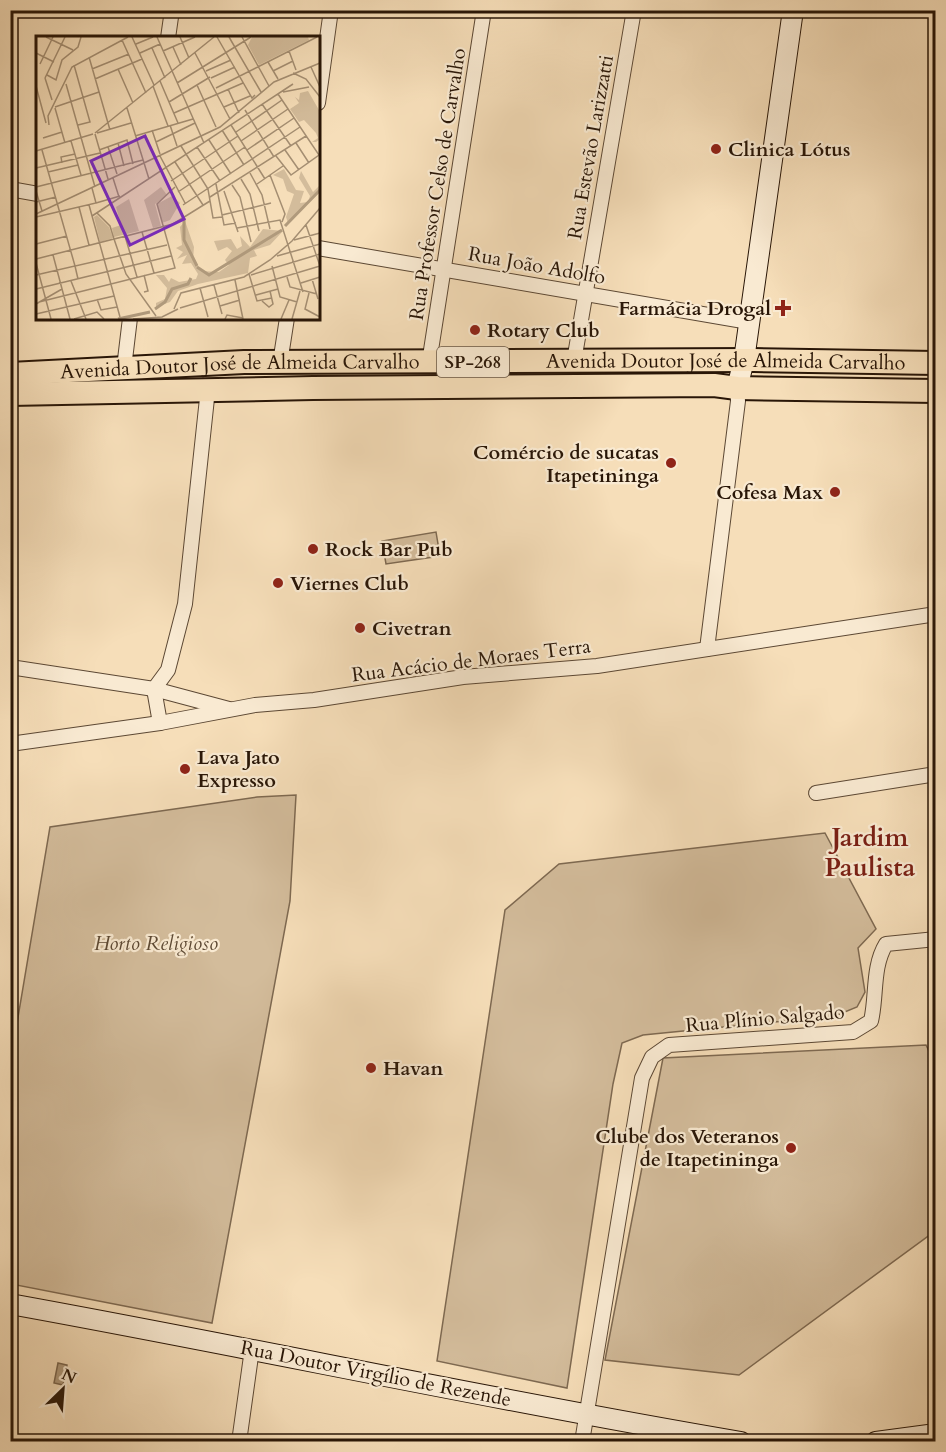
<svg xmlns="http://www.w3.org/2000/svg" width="946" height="1452" viewBox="0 0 946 1452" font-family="Cardo,serif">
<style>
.green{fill:#d3bc9b;stroke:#7e6951;stroke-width:1.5}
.water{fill:#b09a7c;stroke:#7a654d;stroke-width:1.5}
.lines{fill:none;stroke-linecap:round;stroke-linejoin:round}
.street-casing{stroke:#5c4834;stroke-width:16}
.secondary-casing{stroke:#291607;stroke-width:22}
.primary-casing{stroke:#291607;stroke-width:26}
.street{stroke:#f9ead2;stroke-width:14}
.secondary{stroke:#f9ead2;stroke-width:20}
.primary{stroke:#f6deb9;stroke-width:22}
.poi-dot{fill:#8f2418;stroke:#f9ead2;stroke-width:2}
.labels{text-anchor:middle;stroke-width:4.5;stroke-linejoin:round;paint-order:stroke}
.shield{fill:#f9ead2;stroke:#675644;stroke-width:1.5}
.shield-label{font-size:18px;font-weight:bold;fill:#291607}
.street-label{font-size:20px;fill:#291607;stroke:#f9ead2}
.poi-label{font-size:20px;font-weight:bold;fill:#291607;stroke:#f9ead2;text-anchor:start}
.park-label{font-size:20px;font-style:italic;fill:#5c4833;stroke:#f9ead2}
.district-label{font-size:26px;font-weight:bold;fill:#7a1f14;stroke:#f9ead2}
.inset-river{fill:none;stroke:#b09a7c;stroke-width:3}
.inset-road{fill:none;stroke:#a48e72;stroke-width:1.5}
.view{fill:#7b2cbf;fill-opacity:0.15;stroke:#7b2cbf;stroke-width:3}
.inset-edge{fill:none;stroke:#291607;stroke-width:3}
</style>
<rect width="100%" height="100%" fill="#f6deb9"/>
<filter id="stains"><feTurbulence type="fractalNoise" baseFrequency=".00333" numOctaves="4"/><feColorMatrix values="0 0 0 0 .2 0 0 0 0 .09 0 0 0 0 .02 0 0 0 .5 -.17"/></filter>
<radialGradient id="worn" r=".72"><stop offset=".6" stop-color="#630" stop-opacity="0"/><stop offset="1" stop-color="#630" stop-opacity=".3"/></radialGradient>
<!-- green -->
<g class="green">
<path d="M436,532L440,556L386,564L382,541Z"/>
<path d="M296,795L290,901L212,1323L11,1284V1059L50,827L257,797Z"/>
<path d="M825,833L876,929L858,948L865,992L857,1007L835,1016L643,1035L622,1043L613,1084L567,1388L437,1361L505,910L559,864Z"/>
<path d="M926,1045L936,1066L935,1231L739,1375L605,1360L663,1058Z"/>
</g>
<!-- water -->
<path class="water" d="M58,1363L67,1365L63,1385L54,1383Z"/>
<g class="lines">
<defs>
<g id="street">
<path d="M168,38L172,10"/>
<path d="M318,103L331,10"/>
<path d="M10,189L38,194"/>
<path d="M318,248L749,322"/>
<path d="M574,361L634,10"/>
<path d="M280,363L287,318"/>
<path d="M429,363L484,10"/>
<path d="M124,368L130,318"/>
<path d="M707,649L738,401L737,388"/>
<path d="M10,667L154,689L229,709"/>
<path d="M154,689L168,670L185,604L208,389"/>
<path d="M154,689L160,723"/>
<path d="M10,744L160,723L255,705L314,700L463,677L597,666L936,614"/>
<path d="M816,793L936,774"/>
<path d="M239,1442L252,1349"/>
<path d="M582,1442L642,1078L652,1057L669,1045L853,1032L871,1021C877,996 872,967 886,944L936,939"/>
</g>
<g id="secondary">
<path d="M737,388L744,360L793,10"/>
<path d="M10,1304C254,1348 497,1401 741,1442"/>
<path d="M876,1442L936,1434"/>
</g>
<g id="primary">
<path id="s1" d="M10,374L244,362L754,360L936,363"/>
<path d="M10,394L313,388L714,385L737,388L936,391"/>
</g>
</defs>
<!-- street casing -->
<use href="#street" class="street-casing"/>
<!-- secondary casing -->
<use href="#secondary" class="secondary-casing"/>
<!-- primary casing -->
<use href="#primary" class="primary-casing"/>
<!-- street -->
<use href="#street" class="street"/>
<!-- secondary -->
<use href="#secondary" class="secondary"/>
<!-- primary -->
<use href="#primary" class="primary"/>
</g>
<!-- markers -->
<g class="poi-dot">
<circle cx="716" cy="149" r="6"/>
<path d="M780 299h6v6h6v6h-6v6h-6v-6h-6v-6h6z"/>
<circle cx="475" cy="330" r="6"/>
<circle cx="671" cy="463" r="6"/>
<circle cx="835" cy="492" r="6"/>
<circle cx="313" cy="549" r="6"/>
<circle cx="278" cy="583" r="6"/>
<circle cx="360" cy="628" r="6"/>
<circle cx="185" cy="769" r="6"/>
<circle cx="371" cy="1068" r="6"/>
<circle cx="791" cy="1148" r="6"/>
</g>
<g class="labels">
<!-- shield labels -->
<rect class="shield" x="437" y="347" width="72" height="30" rx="4.5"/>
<g class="shield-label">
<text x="473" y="368">SP-268</text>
</g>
<!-- street labels -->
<g class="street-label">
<text transform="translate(590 147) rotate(-80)" y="7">Rua Estevão Larizzatti</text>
<text transform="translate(437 184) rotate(-81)" y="7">Rua Professor Celso de Carvalho</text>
<text transform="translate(537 265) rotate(10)" y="7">Rua João Adolfo</text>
<text dy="7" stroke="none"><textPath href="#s1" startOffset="716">Avenida Doutor José de Almeida Carvalho</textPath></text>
<text dy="7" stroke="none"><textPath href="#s1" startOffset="230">Avenida Doutor José de Almeida Carvalho</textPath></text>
<text transform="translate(471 660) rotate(-7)" y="7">Rua Acácio de Moraes Terra</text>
<text transform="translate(765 1018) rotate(-5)" y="7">Rua Plínio Salgado</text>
<text transform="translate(376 1373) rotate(11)" y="7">Rua Doutor Virgílio de Rezende</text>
</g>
<!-- poi labels -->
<g class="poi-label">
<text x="728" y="156">Clinica Lótus</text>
<text x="771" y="315" text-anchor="end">Farmácia Drogal</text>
<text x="487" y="337">Rotary Club</text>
<text x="659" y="459" text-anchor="end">Comércio de sucatas<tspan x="659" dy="23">Itapetininga</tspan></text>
<text x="823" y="499" text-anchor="end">Cofesa Max</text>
<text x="325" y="556">Rock Bar Pub</text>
<text x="290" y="590">Viernes Club</text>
<text x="372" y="635">Civetran</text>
<text x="197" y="764">Lava Jato<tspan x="197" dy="23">Expresso</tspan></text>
<text x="383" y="1075">Havan</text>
<text x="779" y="1143" text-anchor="end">Clube dos Veteranos<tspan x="779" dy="23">de Itapetininga</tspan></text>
</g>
<!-- park labels -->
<g class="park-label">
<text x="156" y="950">Horto Religioso</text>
</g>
<!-- district labels -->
<g class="district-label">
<text x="870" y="846">Jardim<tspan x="870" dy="30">Paulista</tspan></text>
</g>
</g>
<!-- overview -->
<g transform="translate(36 36)">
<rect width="284" height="284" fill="#f6deb9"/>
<path d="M216,1H272L273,4L223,29L212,9ZM272,55L283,74V104L280,106H276L282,102L280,97L268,84L263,86L254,73L263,67L259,61L263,64L264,57ZM248,133L260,154L268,155L264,167L272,166L274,160L263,142L265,135L277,156L283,150V157L252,187L250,181L258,158L251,155L247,143L237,139ZM125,151L131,159L119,168L125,190L117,192L108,164ZM136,160L144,167L134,184L126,187L121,168ZM93,163L103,195L78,201L76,192L85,189L80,171ZM61,179L73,191L77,202L64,206L58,181ZM149,185L158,211L157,224L165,235L183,236L193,229L189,224L196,215L191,211L182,215L178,205L195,203L201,213L206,210L204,200L214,211L227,193L247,195L234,209L218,214L221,220L214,222L212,237L162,248L142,255L134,266L120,271V267L129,263L131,252L120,239H128L133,246L135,242L143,246L160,243L162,238L155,227L146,228L151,219L141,223L147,216L140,212L146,209L144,191Z" fill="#d3bc9b"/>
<path class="inset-river" d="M148,182V204L161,230M249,190L284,154M161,231L173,239L246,194M119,273L129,266L136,253L152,248L155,242M82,283L114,276"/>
<path class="inset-road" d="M10,1L37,14M96,1L118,49M121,1L168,107M144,1L153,22M181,1L216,62L219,59M193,1L225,56M206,1L233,50M86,4L110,57M100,8L117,1M137,11L145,29M116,12L129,42M127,15L159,1M253,15L260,34M0,17L18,26M104,17L124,8M159,17L194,83M53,21L74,94M232,26L242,43M4,28L17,1M38,29L54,86L42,89M275,31L284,51M56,33L93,18M82,33L97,67M170,35L195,24M237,35L257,25M257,37L270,43L284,61M11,39L20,44L26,24L42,11L45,1M9,42L29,1M9,42L16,64M175,42L199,31M59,43L106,23M124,45L142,87M141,47L215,1M30,48L59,151M161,49L180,91M0,50L10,87M117,50L132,90M180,52L281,1M192,53L203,77M247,56L273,51M133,66L174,41M226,68L255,110M19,71L63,56M188,71L214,60M19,72L29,107M91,72L113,143M209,74L238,121M138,77L207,47M13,89L12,80L36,31L92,1M134,89L141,110M195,89L229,143M116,94L124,118M186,94L208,129M200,96L246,64M59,97L178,1M61,97L95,87M59,98L72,143M99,100L157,83M7,102L26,96M173,104L195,138M35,105L45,139M205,105L252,73M120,106L159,87M82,107L88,130M260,107L273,127M145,110L172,153L177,182L186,181M72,111L81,138M161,111L184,145M63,114L91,104L97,128M211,114L258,82M249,114L263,134M0,115L57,98M124,120L149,167M240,120L255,139L283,119L242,58M139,126L167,169M26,127L25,121L39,118M0,132L64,117M12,136L42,129M214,137L226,159L234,193M234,139L249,178L246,186M77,142L83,161M205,143L214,158L223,195M135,145L202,100M180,148L188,189L200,187M221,148L247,130M196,149L204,161L215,206M0,151L107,124M0,155L6,175M188,155L202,196M142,156L209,111M174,161L270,100M0,166L20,161M60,167L84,160M53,169L84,281M147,169L264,91M43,171L53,209M61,177L74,190L78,203L137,188L174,165M0,178L184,91L238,46L284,27M186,179L235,167M56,180L257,48M0,181L60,167L56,152M270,189L284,230M201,192L244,184L267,256M106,196L118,237M89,200L101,241M258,204L284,197M0,208L31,200M17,219L34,283M241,220L284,208M0,223L78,203L90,238L120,280M0,227L15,283M236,230L244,261L261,266M213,238L221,265L236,262M0,239L39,230L6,114M108,239L112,255L108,256M215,239L284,218M251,241L254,251L281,258M42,243L39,230L131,209M276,243L282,263M199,244L207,283M35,245L50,283M265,247L284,241M178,249L186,278M164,252L172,281M0,253L135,220M273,257L269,273L284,281M220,259L242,253M61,263L65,274L81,271M226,265L233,271L237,268L234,255M3,266L139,232L121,168L139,151M0,268L26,253M184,270L204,264M144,272L284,230M138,273L145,257L208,241L234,224L256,205L284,172M0,278L78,260M38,283L61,276L68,283M97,283L126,281L142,273M189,283L191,279L207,282M245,283L253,264M256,283L264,255"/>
<path class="view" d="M109,100L148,183L94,209L55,125Z"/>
<rect width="284" height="284" class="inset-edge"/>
</g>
<!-- margin -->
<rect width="946" height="1452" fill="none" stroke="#f6deb9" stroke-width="36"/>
<rect x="12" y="12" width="922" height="1428" fill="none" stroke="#291607" stroke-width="3"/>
<rect x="18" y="18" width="910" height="1416" fill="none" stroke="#291607" stroke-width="1.5"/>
<!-- north arrow -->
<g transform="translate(63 1389) rotate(25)" stroke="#f9ead2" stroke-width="4.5" paint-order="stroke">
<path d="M0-4.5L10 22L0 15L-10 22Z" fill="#291607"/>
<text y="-9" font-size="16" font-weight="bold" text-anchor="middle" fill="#291607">N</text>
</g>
<rect width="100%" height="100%" filter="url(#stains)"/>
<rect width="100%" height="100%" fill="url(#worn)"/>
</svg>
